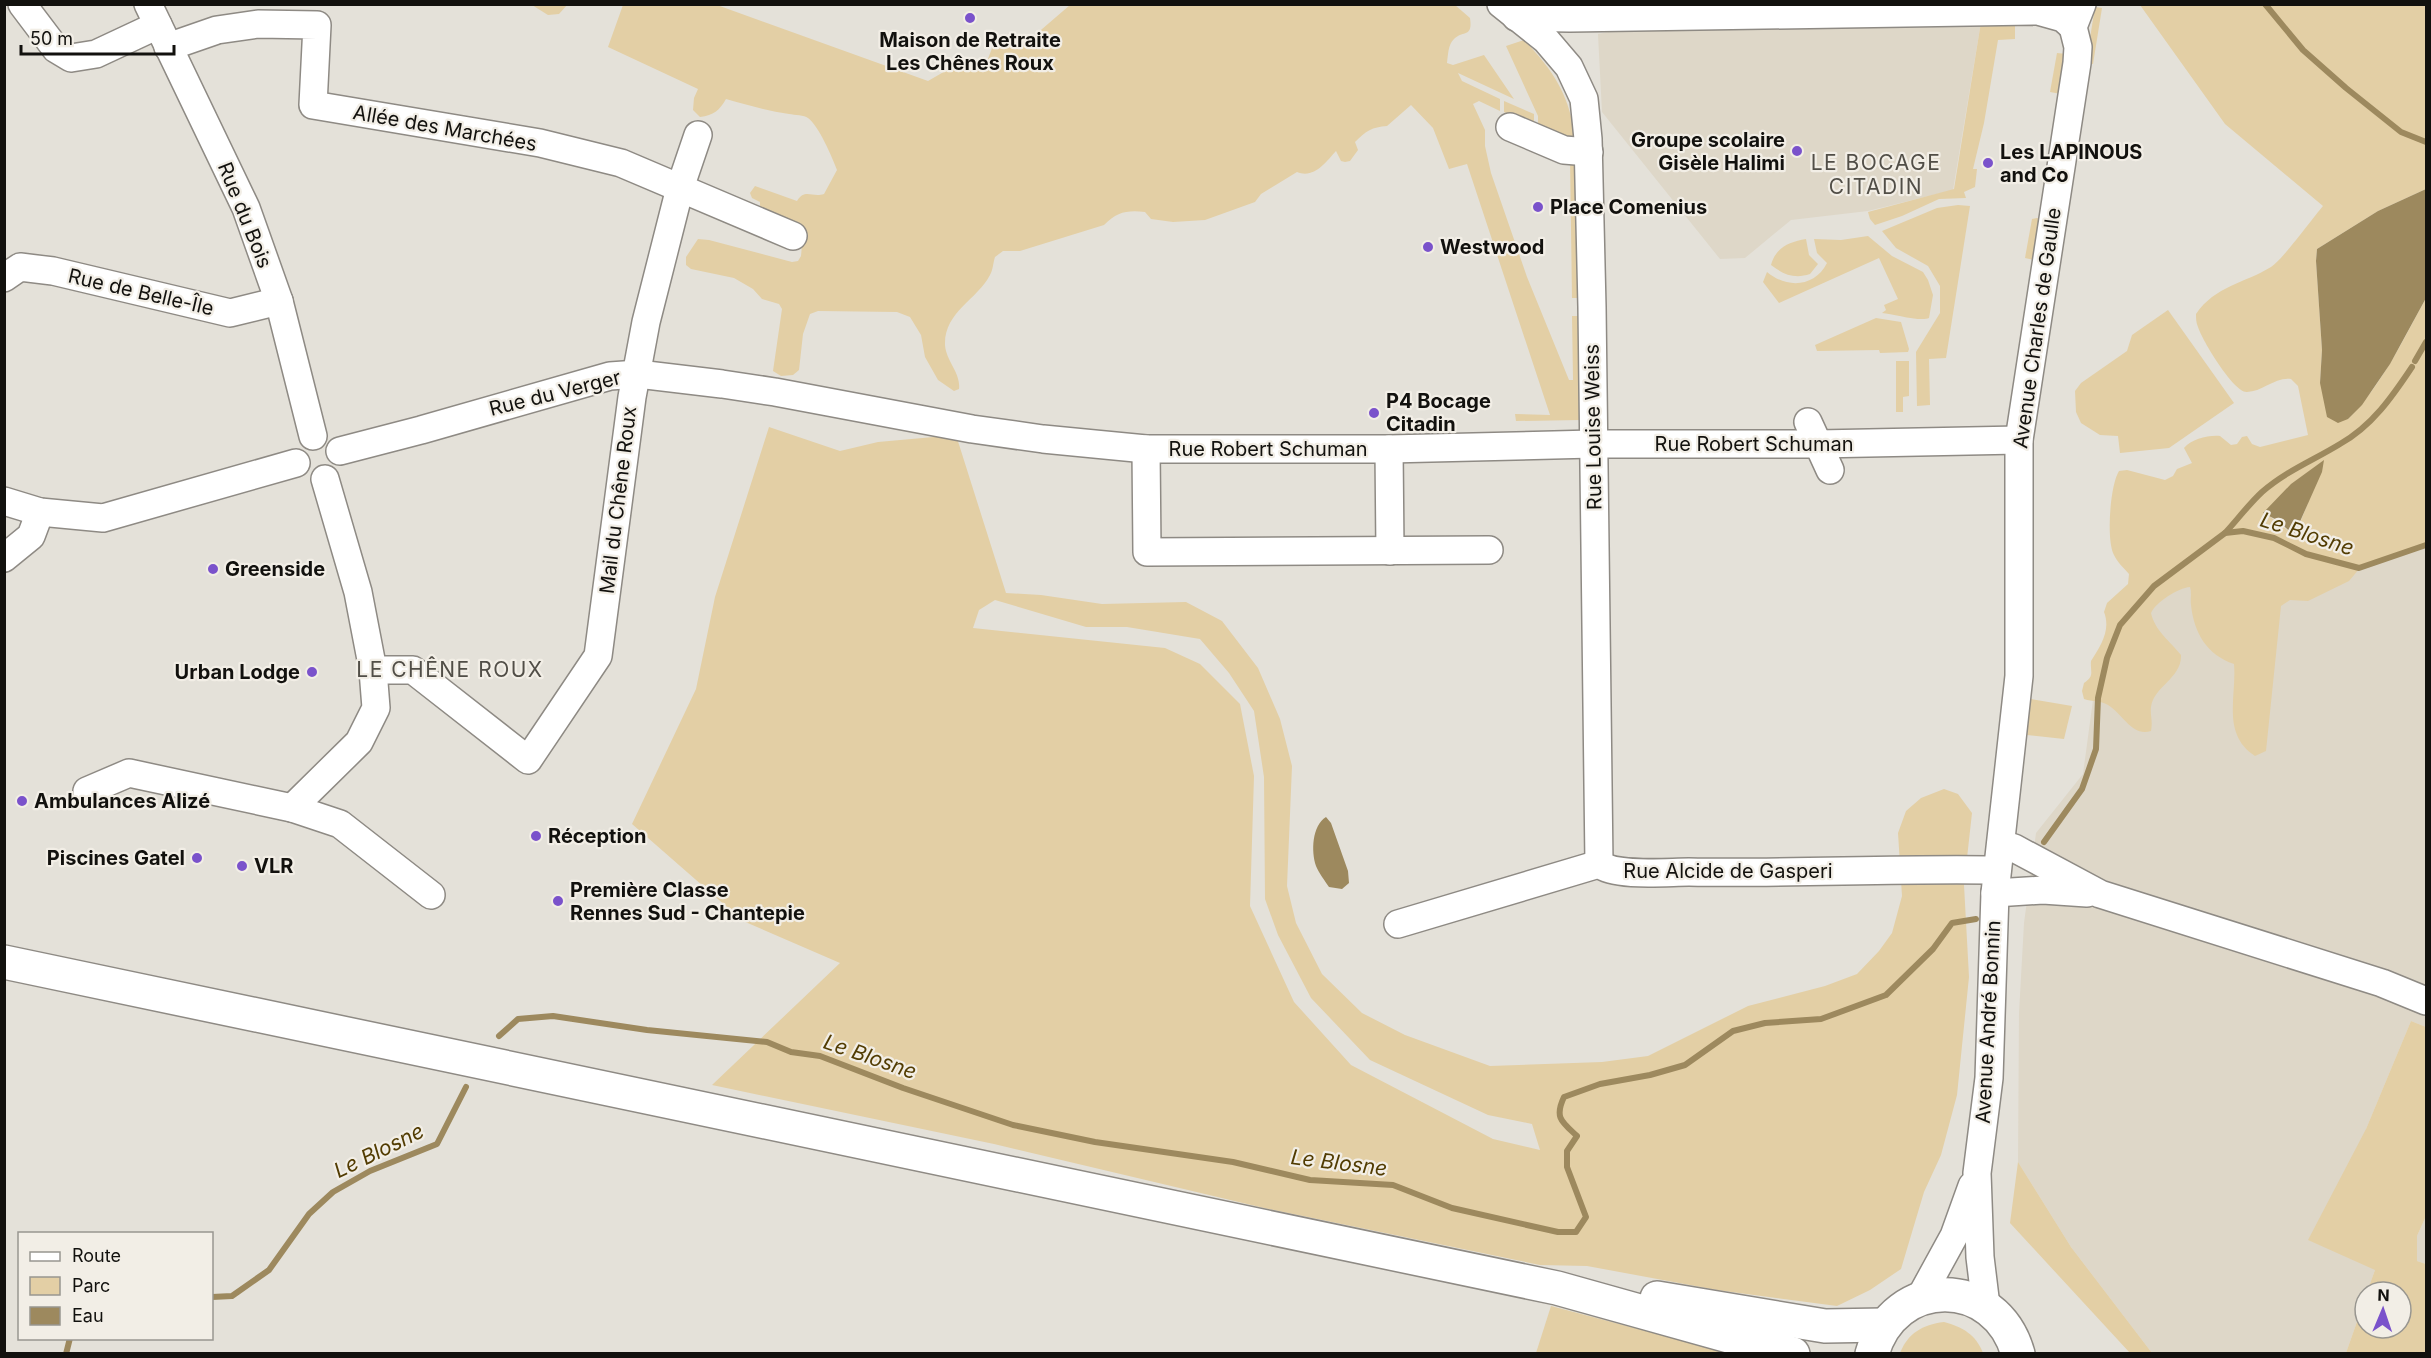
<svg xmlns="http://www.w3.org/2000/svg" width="2431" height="1358" viewBox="0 0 2431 1358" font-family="Inter,sans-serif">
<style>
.built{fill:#ded7c8}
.green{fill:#e3cfa5;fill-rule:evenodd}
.water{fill:#9d895e}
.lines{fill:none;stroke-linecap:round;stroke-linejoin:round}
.stream{stroke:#9d895e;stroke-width:6}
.minor-casing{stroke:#8e8a84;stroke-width:30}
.major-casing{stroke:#8e8a84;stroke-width:36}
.minor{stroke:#fff;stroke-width:27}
.major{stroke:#fff;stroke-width:33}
.poi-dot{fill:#7a52cb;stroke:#f2eee6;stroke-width:2}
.labels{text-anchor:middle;stroke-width:4.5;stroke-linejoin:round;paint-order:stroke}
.poi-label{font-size:20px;font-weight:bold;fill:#12110e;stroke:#f2eee6;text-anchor:start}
.street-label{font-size:20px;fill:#12110e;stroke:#f2eee6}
.neighbourhood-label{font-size:21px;letter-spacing:1.5px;fill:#514e47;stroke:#f2eee6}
.water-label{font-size:21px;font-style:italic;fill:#523c02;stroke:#f2eee6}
</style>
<rect width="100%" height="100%" fill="#e4e1d9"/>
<!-- built -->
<g class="built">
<path d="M1981,22L1953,190L1868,211L1791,220L1745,258L1720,259L1602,112L1598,34L1618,30Z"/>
<path d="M2426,545V1027L2411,1021L2366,1129L2375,1270L2367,1292H2365V1299L2346,1353H2152L2071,1247L2018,1162L2019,1013L2024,923L2036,833L2083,774L2097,670L2188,548L2359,568Z"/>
<path d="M2426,1216V1264L2417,1261V1236Z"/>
</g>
<!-- green -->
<g class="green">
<path d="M532,5H567L559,14L548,15Z"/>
<path d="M623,5H717L928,81L954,66L984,69L996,38L1020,48L1070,5H1455L1470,18C1473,38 1463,30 1454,39C1448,44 1448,56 1447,63L1453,65L1484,55L1514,99L1458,73L1462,81L1500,99V111L1479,101L1473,104L1485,130V146L1491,173L1527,277L1569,380H1573L1572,316H1580V420L1516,421L1515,414L1550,415L1467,164L1449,169L1433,128L1411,105L1387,126C1372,127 1366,131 1355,142L1358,150L1350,161L1345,162L1341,161L1336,151C1326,162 1314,179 1297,172L1261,194L1255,202L1205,220L1173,222L1151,219L1145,212C1127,210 1117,212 1104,225L1020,251H1003L995,257C993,263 993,270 990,275C977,300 944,312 945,345C946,361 961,373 959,389L954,391L938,380L925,357L921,335L910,317L897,312L818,311L810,314L803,334L799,370L793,375L781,376L773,371L782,309L779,304L762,299L753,289L734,278L691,269L686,265V257L698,239L709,240L792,262L798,261L801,256L803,234L760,211V202L752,198L750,193L755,186L797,201C805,188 812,198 824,194L837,170C832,157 819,126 808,118C804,115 795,115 789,114C768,111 747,105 726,99C719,111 714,115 700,117L693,110L694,98L698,89L608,47Z"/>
<path d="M2140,5H2426V189L2378,211L2317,249L2316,261L2322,350L2320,383L2348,419C2382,385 2403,340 2426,298V545L2360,568L2349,581L2308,601L2290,600L2281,606L2266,751L2255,756C2221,734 2237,696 2234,664C2207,655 2194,633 2191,605C2190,599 2192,593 2190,587C2178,588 2156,602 2151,613C2155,631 2170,641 2181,655C2182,678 2154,686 2151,707C2150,715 2153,721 2151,731C2132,737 2124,715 2108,705C2100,700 2093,702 2084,699L2082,691L2084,683C2095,676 2090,672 2091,661C2101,645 2111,630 2104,612L2107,603L2128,584L2129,574C2124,568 2117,562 2114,555C2106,541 2110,485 2119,471L2127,470L2165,480L2173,476L2177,469L2192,463L2184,448C2192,439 2208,435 2220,436L2231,445L2237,444L2242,437L2247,436L2252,444L2260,447L2308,435L2298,386L2291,379C2275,377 2262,392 2247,392C2234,393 2202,340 2198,327C2196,323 2196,318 2196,314C2215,286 2245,283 2271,267C2284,258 2311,220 2323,206L2225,124ZM2308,503L2297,530L2294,535L2264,512Z"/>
<path d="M2095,7L2102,8L2093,64L2086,63Z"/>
<path d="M2015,21V39L1998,40L1984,123L1973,169H1977L1975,187L1964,192L1966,198L1939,199L1902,216L1875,225L1870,219L1868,212L1954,189L1981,22Z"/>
<path d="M1524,40C1554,71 1571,97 1575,141L1538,128V116L1506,46Z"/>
<path d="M2057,53L2067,54L2061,94L2050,92Z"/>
<path d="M1504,101L1534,114V127L1504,112Z"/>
<path d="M1570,158H1576L1580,298H1572Z"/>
<path d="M1958,205L1970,206L1946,358L1929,359L1930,405L1917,406L1916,352L1940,313V286L1928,266L1896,248L1882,231L1937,208Z"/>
<path d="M2037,218L2040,219L2034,260L2025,258L2032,219Z"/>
<path d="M1868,236L1892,256L1923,272L1928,280L1933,295L1929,318C1921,322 1893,314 1882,313L1886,310L1884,305L1898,299L1879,258L1779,303L1763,282L1767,272C1787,289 1815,287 1827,263L1817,253L1814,239L1841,240Z"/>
<path d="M1806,239L1809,255L1818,264L1810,274C1795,279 1784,275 1771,265C1776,247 1789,242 1806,239Z"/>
<path d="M2168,310L2234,403L2169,448L2120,453L2118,436L2100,435L2081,423L2076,412L2075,391L2081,383L2127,351L2132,335Z"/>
<path d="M1876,318L1901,322L1909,349L1908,352L1880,353L1879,350L1817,351L1815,345Z"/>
<path d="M1896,361H1909V396L1903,397V412H1896Z"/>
<path d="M769,427L840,451L878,442L956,435L1006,593L1041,595L1102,604L1186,602L1222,621L1258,668L1280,719L1292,766L1287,886L1296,923L1322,974L1362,1013L1405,1035L1490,1066L1602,1062L1648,1056L1748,1006L1825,986L1857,974L1879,951L1892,933L1902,896L1898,833L1906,811L1921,798L1944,789L1958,794L1972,813L1964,885L1969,977L1957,1095L1941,1155L1924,1192L1901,1269L1870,1290L1837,1306L1717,1290L1587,1266L1540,1265L1264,1208L994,1144L712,1085L840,963L743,921L632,824L696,689L715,597ZM995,600L1086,627H1127L1200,639L1229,673L1254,711L1264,777L1265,899L1278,935L1311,998L1370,1060L1488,1115L1532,1124L1540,1150L1493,1139L1351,1065L1294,1002L1250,906L1254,776L1240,704L1200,664L1165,648L973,628L979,610Z"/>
<path d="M2031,699L2072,706L2064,739L2027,735Z"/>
<path d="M2411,1021L2426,1027V1216L2417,1236V1261L2426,1264V1353H2346L2365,1299V1328H2401V1292H2367L2375,1270L2308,1240L2366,1129Z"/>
<path d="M2018,1162L2071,1247L2152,1353H2130L2010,1223Z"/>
<path d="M1551,1306L1729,1353H1536Z"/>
<path d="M1944,1322C1963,1327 1976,1335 1983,1353H1900C1908,1333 1922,1325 1944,1322Z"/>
</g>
<!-- water -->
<g class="water">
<path d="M2426,189V298L2390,364L2362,405L2348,419L2338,423L2327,417L2320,383L2322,350L2316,261L2317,249L2378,211Z"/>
<path d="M2324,460L2322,472L2294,535L2277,520L2263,513L2291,484Z"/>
<path d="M1326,817L1331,823L1348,871L1349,883L1342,889L1329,887C1325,881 1319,873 1316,866C1311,851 1312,826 1326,817Z"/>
</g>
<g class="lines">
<!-- stream -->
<g class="stream">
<path d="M2265,4L2303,50L2346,88L2401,132L2426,142"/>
<path d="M2415,361L2426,342"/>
<path d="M2225,533C2237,520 2249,504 2262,492C2286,471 2314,460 2340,444C2372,426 2392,397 2412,367"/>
<path d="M2044,842L2082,789L2096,749L2098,698L2107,658L2120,625L2154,586L2225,533L2243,531L2274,538L2306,554L2359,568L2426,545"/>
<path d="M499,1036L518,1019L553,1016L647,1030L767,1042L791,1052L820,1056L903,1088L1013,1125L1095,1142L1233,1162L1310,1180L1393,1185L1452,1208L1558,1232H1576L1586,1217L1567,1167V1151L1577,1136C1562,1122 1554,1118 1564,1097L1600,1084L1650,1075L1685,1065L1733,1031L1765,1023L1821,1019L1886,995L1933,949L1952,923L1976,919"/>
<path d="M212,1297L232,1296L269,1270L309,1214L333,1192L370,1171L437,1144L466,1087"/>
<path d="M66,1354L70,1338"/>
</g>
<defs>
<g id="minor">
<path d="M22,4L56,49L71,58L96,54L158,25"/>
<path d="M148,4L246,208L279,301L313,436"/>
<path d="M1501,4L1546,40L1569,67L1584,99L1588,139L1592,307L1599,864"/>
<path d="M1516,17L1570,18L2038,11L2063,18L2073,27"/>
<path d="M168,47L217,30L258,24L317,25L313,105L540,143L621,163L793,236"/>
<path d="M1510,127L1564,150L1589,152"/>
<path d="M4,278L20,267L53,271L230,313L279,301"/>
<path d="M1808,422L1830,470"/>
<path d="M1146,449L1147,552L1489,550"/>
<path d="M1389,449L1390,551"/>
<path d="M340,451L421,430L610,376L638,374L722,384L775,392L972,429L1043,439L1146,449H1389L1593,444H1818L2019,440"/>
<path d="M4,501L40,512L103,518L296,463"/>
<path d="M4,558L31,536L40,512"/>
<path d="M373,670H413L528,760L598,656L632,397L646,322L680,188L698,135"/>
<path d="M87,791L129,773L292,808L359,742L376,708L373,670L358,592L325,479"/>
<path d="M292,808L340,824L431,895"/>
<path d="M2001,844L2014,848L2100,894L2382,983L2426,1001"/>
<path d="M1995,893L2043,890L2087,893"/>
<path d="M1398,924L1599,864C1616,877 1666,872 1689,872C1792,874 1894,868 1997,870"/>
<path d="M1920,1298L1954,1236L1972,1186"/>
<path d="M1986,1306L1980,1257L1977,1173L1989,1078L1995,893L2019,676V440L2077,63L2078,47L2073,27L2082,4"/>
</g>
<g id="major">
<path d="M4,962L1557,1288L1793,1354"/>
<path d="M1657,1298L1825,1326L1884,1325"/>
<path d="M1872,1354C1894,1275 1996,1275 2018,1354"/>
</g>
</defs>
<!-- minor casing -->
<use href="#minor" class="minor-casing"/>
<!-- major casing -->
<use href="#major" class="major-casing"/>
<!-- minor -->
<use href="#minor" class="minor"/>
<!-- major -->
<use href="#major" class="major"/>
</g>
<!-- markers -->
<g class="poi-dot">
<circle cx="970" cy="18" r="6"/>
<circle cx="1797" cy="151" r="6"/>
<circle cx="1988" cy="163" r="6"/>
<circle cx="1538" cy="207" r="6"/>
<circle cx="1428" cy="247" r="6"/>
<circle cx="1374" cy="413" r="6"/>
<circle cx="213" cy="569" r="6"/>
<circle cx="312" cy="672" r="6"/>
<circle cx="22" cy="801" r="6"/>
<circle cx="536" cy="836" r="6"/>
<circle cx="197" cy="858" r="6"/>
<circle cx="242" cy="866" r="6"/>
<circle cx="558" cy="901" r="6"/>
</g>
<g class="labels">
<!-- poi labels -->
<g class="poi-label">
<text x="970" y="47" text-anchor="middle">Maison de Retraite<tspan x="970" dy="23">Les Chênes Roux</tspan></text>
<text x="1785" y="147" text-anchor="end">Groupe scolaire<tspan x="1785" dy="23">Gisèle Halimi</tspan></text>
<text x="2000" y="159">Les LAPINOUS<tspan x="2000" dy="23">and Co</tspan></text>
<text x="1550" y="214">Place Comenius</text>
<text x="1440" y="254">Westwood</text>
<text x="1386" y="408">P4 Bocage<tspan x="1386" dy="23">Citadin</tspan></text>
<text x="225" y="576">Greenside</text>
<text x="300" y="679" text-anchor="end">Urban Lodge</text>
<text x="34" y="808">Ambulances Alizé</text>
<text x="548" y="843">Réception</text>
<text x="185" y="865" text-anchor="end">Piscines Gatel</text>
<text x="254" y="873">VLR</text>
<text x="570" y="897">Première Classe<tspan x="570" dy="23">Rennes Sud - Chantepie</tspan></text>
</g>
<!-- street labels -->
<g class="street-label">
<text transform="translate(445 128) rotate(10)" y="7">Allée des Marchées</text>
<text transform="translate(245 215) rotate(68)" y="7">Rue du Bois</text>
<text transform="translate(141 292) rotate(13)" y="7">Rue de Belle-Île</text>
<text transform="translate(2037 328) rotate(-82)" y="7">Avenue Charles de Gaulle</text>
<text transform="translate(555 393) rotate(-14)" y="7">Rue du Verger</text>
<text transform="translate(1593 427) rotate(-91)" y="7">Rue Louise Weiss</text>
<text x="1754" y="451">Rue Robert Schuman</text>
<text x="1268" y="456">Rue Robert Schuman</text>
<text transform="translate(618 500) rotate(-83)" y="7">Mail du Chêne Roux</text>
<text x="1728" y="878">Rue Alcide de Gasperi</text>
<text transform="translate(1988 1022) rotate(-87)" y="7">Avenue André Bonnin</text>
</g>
<!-- neighbourhood labels -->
<g class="neighbourhood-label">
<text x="1876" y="170">LE BOCAGE<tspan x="1876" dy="24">CITADIN</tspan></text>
<text x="450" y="677">LE CHÊNE ROUX</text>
</g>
<!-- water labels -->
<g class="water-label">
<text transform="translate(2307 534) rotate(18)" y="7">Le Blosne</text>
<text transform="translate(870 1057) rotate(19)" y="7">Le Blosne</text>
<text transform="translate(379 1151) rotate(-26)" y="7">Le Blosne</text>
<text transform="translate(1339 1163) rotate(7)" y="7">Le Blosne</text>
</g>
</g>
<!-- border -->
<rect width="2431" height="1358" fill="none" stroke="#12110e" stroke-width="12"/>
<!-- legend -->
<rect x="18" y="1232" width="195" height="108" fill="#f2eee6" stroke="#989690" stroke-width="1.5"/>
<rect x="30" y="1252" width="30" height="9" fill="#ffffff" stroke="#989690" stroke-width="1.5"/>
<text x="72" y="1262" font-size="18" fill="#12110e">Route</text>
<rect x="30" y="1277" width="30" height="18" fill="#e3cfa5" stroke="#989690" stroke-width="1.5"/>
<text x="72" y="1292" font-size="18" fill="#12110e">Parc</text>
<rect x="30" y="1307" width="30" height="18" fill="#9d895e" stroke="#989690" stroke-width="1.5"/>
<text x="72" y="1322" font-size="18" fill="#12110e">Eau</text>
<!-- north arrow -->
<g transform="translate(2383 1310) rotate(2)"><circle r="28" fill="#f2eee6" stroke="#989690" stroke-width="1.5"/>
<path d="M0-4.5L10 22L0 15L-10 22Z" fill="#7a52cb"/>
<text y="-9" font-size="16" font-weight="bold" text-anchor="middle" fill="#12110e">N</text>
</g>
<!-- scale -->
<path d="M21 45v9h153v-9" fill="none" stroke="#12110e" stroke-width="3"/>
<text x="30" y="45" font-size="18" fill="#12110e" stroke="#f2eee6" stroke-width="4.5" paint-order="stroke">50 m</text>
</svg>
